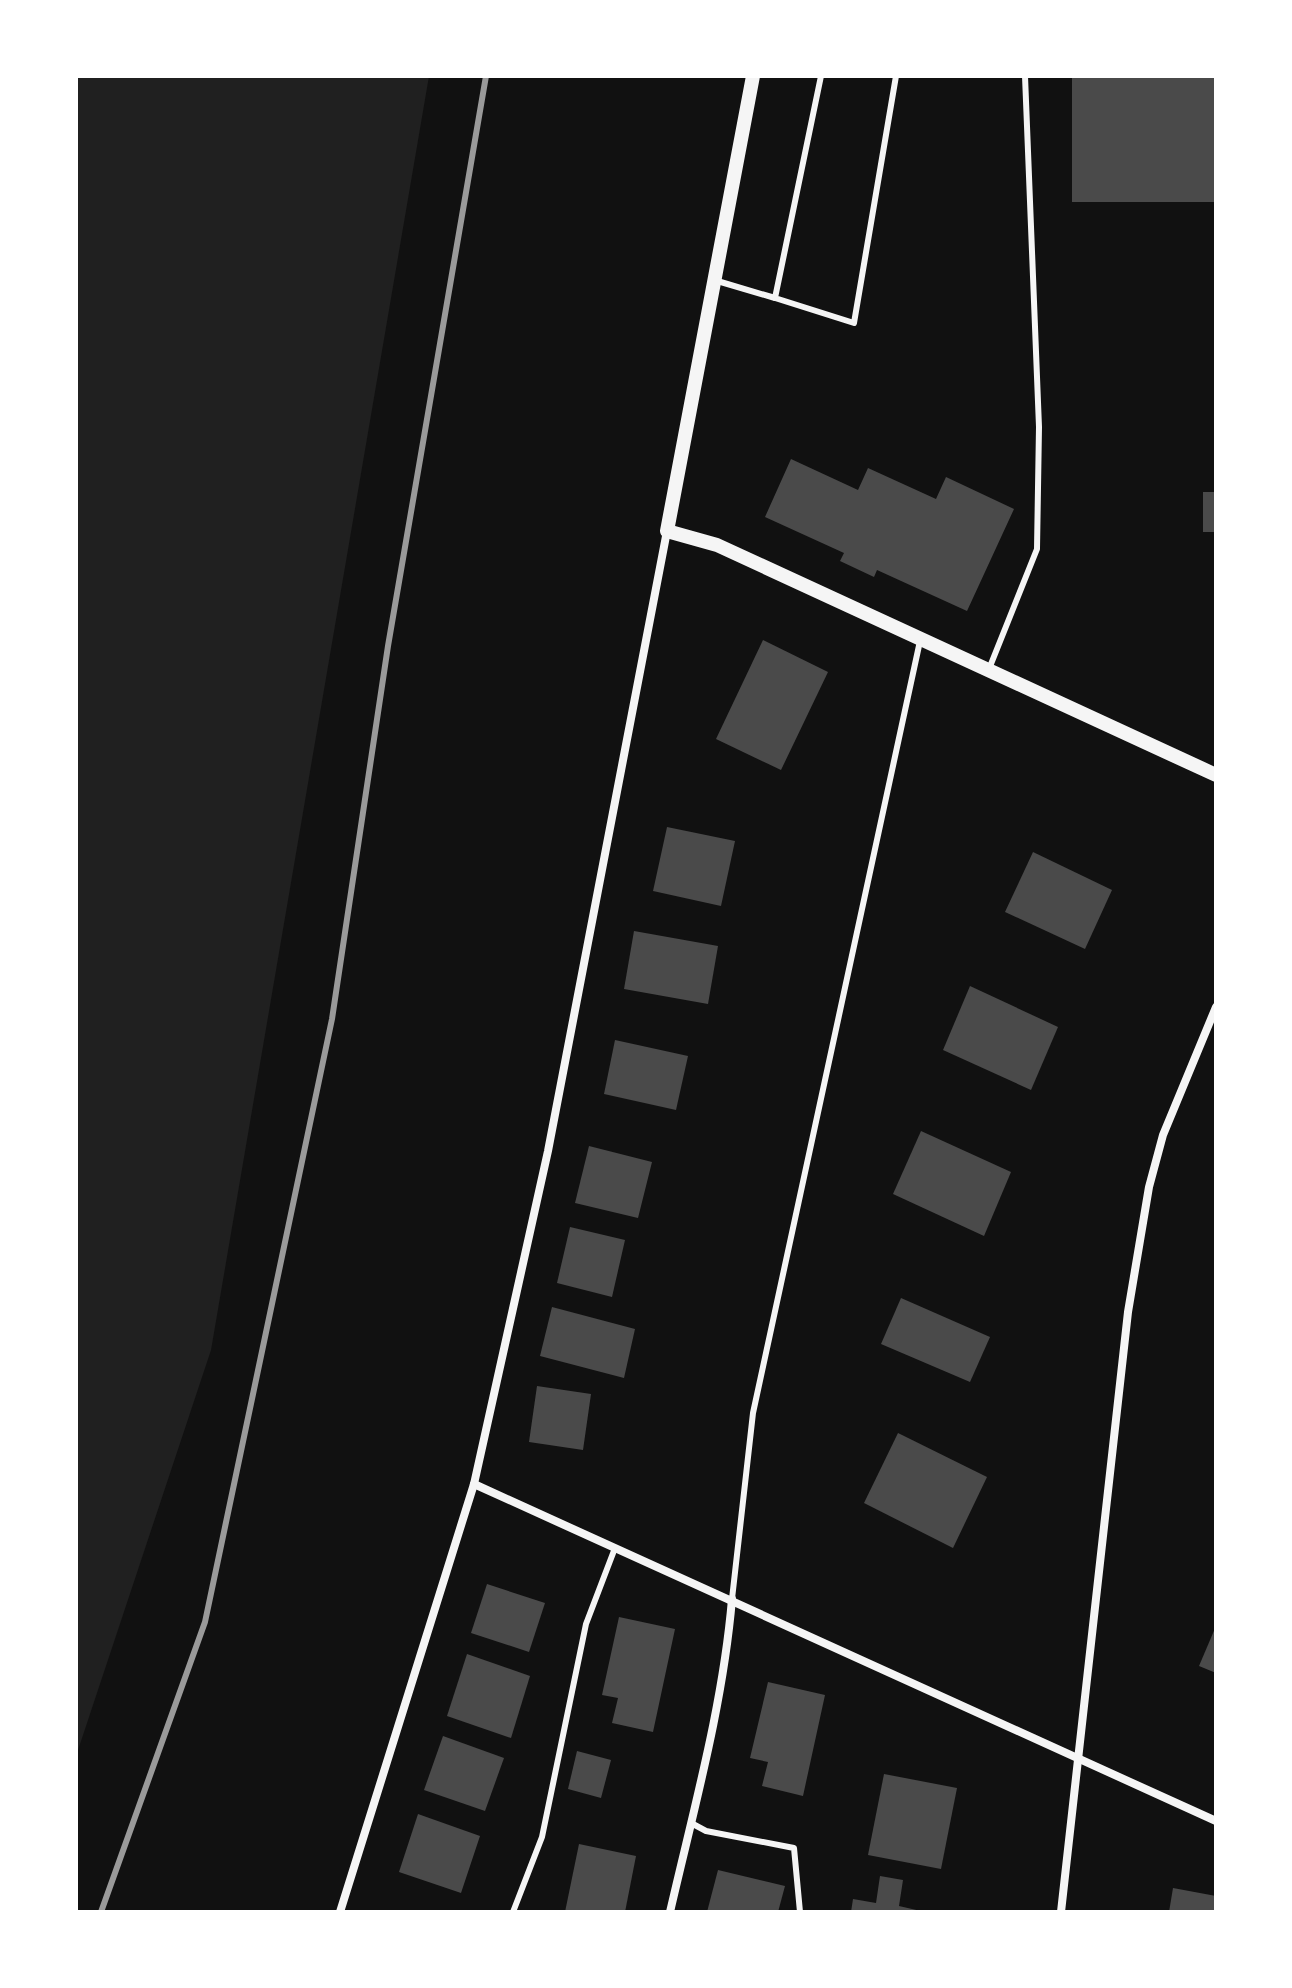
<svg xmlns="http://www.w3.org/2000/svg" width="1292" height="1988" viewBox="0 0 1292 1988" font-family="Ubuntu,sans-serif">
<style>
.green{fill:#202020}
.building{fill:#4a4a4a}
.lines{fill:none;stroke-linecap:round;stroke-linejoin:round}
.service{stroke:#f5f5f5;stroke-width:6}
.minor{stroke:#f5f5f5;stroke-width:8}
.tertiary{stroke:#f5f5f5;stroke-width:14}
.rail{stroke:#9a9a9a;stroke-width:6}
</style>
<rect width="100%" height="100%" fill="#111"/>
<!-- green -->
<path class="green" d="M76,76H429L211,1350L76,1756Z"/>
<!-- building -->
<g class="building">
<rect x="1072" y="76" width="144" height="126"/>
<path d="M791,459L858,490L868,468L936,499L946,477L1014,509L967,611L877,570L874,577L840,561L844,553L765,517Z"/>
<rect x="1203" y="492" width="13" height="40"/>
<path d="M763,640L828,672L781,770L716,739Z"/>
<path d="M667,827L735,841L721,906L653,891Z"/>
<path d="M1033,852L1112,890L1085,949L1005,912Z"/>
<path d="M634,931L718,946L708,1004L624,989Z"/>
<path d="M970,986L1058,1027L1031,1090L943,1050Z"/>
<path d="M615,1040L688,1056L676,1110L604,1094Z"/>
<path d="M921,1131L1011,1172L984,1236L893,1194Z"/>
<path d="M589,1146L652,1162L638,1218L575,1203Z"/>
<path d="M570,1227L625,1240L612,1297L557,1283Z"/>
<path d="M901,1298L990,1337L970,1382L881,1344Z"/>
<path d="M552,1307L635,1329L624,1378L540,1356Z"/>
<path d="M537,1386L591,1394L583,1450L529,1442Z"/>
<path d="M898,1433L987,1477L953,1548L864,1503Z"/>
<path d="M487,1584L545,1603L529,1652L471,1633Z"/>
<path d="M619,1617L675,1629L653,1732L612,1723L618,1698L602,1695Z"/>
<path d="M1216,1626V1673L1199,1666Z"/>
<path d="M467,1654L530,1676L511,1738L447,1716Z"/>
<path d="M768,1682L825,1695L803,1796L762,1786L768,1762L750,1758Z"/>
<path d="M443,1736L504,1758L485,1811L424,1790Z"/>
<path d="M577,1751L611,1760L601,1798L568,1789Z"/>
<path d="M884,1774L957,1788L941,1869L868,1855Z"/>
<path d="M418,1814L480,1836L461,1893L399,1872Z"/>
<path d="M579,1844L636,1856L625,1912H565Z"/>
<path d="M718,1870L785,1886L778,1912H707Z"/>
<path d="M880,1876L903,1880L899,1906L925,1912H851L853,1899L876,1903Z"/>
<path d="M1173,1888L1216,1896V1912H1169Z"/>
</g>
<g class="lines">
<!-- service -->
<g class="service">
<path d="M821,76L775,298L854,323L896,76"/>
<path d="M714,280L775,298"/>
<path d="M989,669L1037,549L1039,427L1025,76"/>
<path d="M732,1599L753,1413L920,641"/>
<path d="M693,1824L706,1831L794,1848L800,1912"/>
<path d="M513,1912L542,1837L586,1624L615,1548"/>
</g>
<!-- minor -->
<g class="minor">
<path d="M474,1484L1216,1821"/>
<path d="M340,1912L474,1484L548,1151L667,531"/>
<path d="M670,1912C694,1808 723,1705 732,1599"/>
<path d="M1061,1912L1128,1312L1149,1187L1163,1135L1216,1007"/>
</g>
<!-- tertiary -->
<path class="tertiary" d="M753,76L667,531L717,545L1216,775"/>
<!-- rail -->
<path class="rail" d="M101,1912L205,1622L332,1019L388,646L486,76"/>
</g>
<!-- border -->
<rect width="1292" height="1988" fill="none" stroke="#ffffff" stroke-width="156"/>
</svg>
